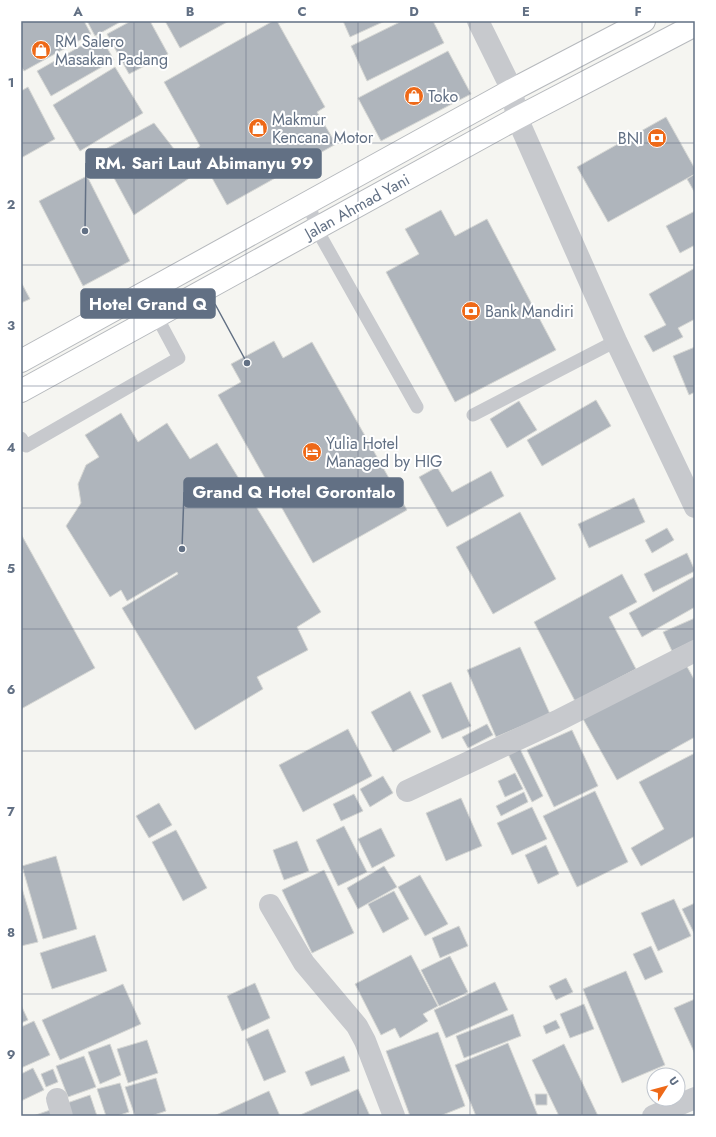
<svg xmlns="http://www.w3.org/2000/svg" width="716" height="1137" viewBox="0 0 716 1137" font-family="Jost,sans-serif">
<style>
.building{fill:#afb5bc;stroke:#d6d7d4}
.lines{fill:none;stroke-linecap:round;stroke-linejoin:round}
.highway-casing{stroke:#b6b9bd;stroke-width:24}
.lane{stroke:#c7c9cd;stroke-width:13}
.street{stroke:#c7c9cd;stroke-width:22}
.highway{stroke:#fff;stroke-width:22}
.grid{fill:none;stroke:#627084;stroke-width:1;stroke-opacity:0.55}
.labels{text-anchor:middle;stroke-width:4;stroke-linejoin:round;paint-order:stroke}
.poi-label{font-size:16px;fill:#627084;stroke:#fff;text-anchor:start}
.street-label{font-size:16px;fill:#627084;stroke:#fff}
.leader{fill:none;stroke:#627084;stroke-width:1.5}
.callout-dot{fill:#627084;stroke:#fff;stroke-width:1.5}
.callout{fill:#627084;stroke:#627084;stroke-width:1.5}
.callout-label{font-size:17px;text-anchor:middle;font-weight:bold;fill:#fff}
.neatline{fill:none;stroke:#627084;stroke-width:1.5}
.grid-label{font-size:13px;text-anchor:middle;font-weight:bold;fill:#627084}
</style>
<rect width="100%" height="100%" fill="#f5f5f1"/>
<!-- building -->
<g class="building">
<path d="M21,21H84L91,34L24,71L21,66Z"/>
<path d="M87,21H122L95,36Z"/>
<path d="M131,21H150L168,54L129,74L107,34Z"/>
<path d="M165,21H229L180,48Z"/>
<path d="M273,21H277L325,107L317,112L336,144L227,205L196,149L200,146L164,82Z"/>
<path d="M343,21H385L350,37Z"/>
<path d="M402,21H433L444,43L367,81L351,46Z"/>
<path d="M100,35L114,60L51,96L37,71Z"/>
<path d="M448,51L471,94L381,141L358,98Z"/>
<path d="M115,67L143,113L80,151L53,105Z"/>
<path d="M28,87L55,139L21,158V91Z"/>
<path d="M666,117L695,169V174L608,222L577,167Z"/>
<path d="M154,123L194,175L134,215L100,152Z"/>
<path d="M695,174V193L687,179Z"/>
<path d="M87,176L130,261L83,286L39,201Z"/>
<path d="M441,210L455,236L487,219L556,350L455,402L386,272L419,254L405,229Z"/>
<path d="M695,211V245L680,253L666,226Z"/>
<path d="M695,268V319L678,328L683,337L653,352L644,336L666,325L649,294Z"/>
<path d="M21,282L30,299L21,303Z"/>
<path d="M274,341L283,358L312,342L407,510L313,563L218,395L241,382L231,364Z"/>
<path d="M695,347V392L689,395L673,356Z"/>
<path d="M596,400L611,426L542,466L527,440Z"/>
<path d="M519,401L537,430L507,448L490,419Z"/>
<path d="M121,413L138,442L167,423L190,459L217,443L321,612L297,627L308,650L257,677L263,689L195,730L122,608L178,574L177,572L127,601L121,590L110,597L66,526L81,503L78,484L86,465L99,457L85,435Z"/>
<path d="M437,467L452,492L491,471L504,496L447,527L419,477Z"/>
<path d="M634,498L645,522L589,548L578,524Z"/>
<path d="M520,512L556,579L493,614L456,547Z"/>
<path d="M667,528L674,540L652,553L645,540Z"/>
<path d="M21,534L95,668L21,709Z"/>
<path d="M687,553L695,571L653,592L644,574Z"/>
<path d="M622,574L637,602L609,617L636,669L575,701L534,622Z"/>
<path d="M695,576V607L642,637L629,613Z"/>
<path d="M695,618V640L672,651L663,632Z"/>
<path d="M520,647L550,714L496,737L467,670Z"/>
<path d="M685,663L695,681V737L617,780L583,719Z"/>
<path d="M451,682L471,726L442,739L422,695Z"/>
<path d="M410,691L431,732L393,752L371,712Z"/>
<path d="M487,724L493,735L468,748L462,737Z"/>
<path d="M348,729L372,776L303,812L279,765Z"/>
<path d="M572,730L598,786L554,807L527,750Z"/>
<path d="M519,747L543,796L532,802L507,752Z"/>
<path d="M695,753V836L641,866L631,848L664,829L639,782Z"/>
<path d="M515,773L523,789L505,797L498,781Z"/>
<path d="M383,776L393,793L370,807L360,789Z"/>
<path d="M595,791L628,862L577,887L543,816Z"/>
<path d="M524,792L528,802L501,816L496,806Z"/>
<path d="M354,794L363,811L341,821L333,804Z"/>
<path d="M461,798L482,846L446,861L426,813Z"/>
<path d="M159,803L172,825L149,838L136,816Z"/>
<path d="M532,807L547,839L512,855L497,823Z"/>
<path d="M344,826L367,872L338,886L316,840Z"/>
<path d="M381,828L395,856L372,868L358,839Z"/>
<path d="M176,830L207,888L183,901L152,842Z"/>
<path d="M297,841L309,871L284,880L273,850Z"/>
<path d="M546,845L559,874L538,884L525,855Z"/>
<path d="M56,856L77,929L43,939L22,866Z"/>
<path d="M384,866L397,887L358,909L347,888Z"/>
<path d="M324,870L354,933L312,953L282,890Z"/>
<path d="M420,875L448,924L425,936L398,887Z"/>
<path d="M21,885L38,942L21,946Z"/>
<path d="M394,891L409,919L383,933L368,904Z"/>
<path d="M674,899L691,936L658,951L641,913Z"/>
<path d="M695,903V935L682,909Z"/>
<path d="M459,926L468,946L440,958L432,938Z"/>
<path d="M95,935L107,971L52,989L40,953Z"/>
<path d="M651,946L663,972L645,980L633,954Z"/>
<path d="M411,955L438,1006L423,1014L428,1021L400,1038L395,1028L381,1035L355,984Z"/>
<path d="M450,956L468,992L439,1006L421,970Z"/>
<path d="M626,971L665,1065L622,1083L583,989Z"/>
<path d="M566,978L573,992L556,1000L549,986Z"/>
<path d="M495,982L508,1010L446,1038L434,1010Z"/>
<path d="M255,983L270,1018L242,1031L227,996Z"/>
<path d="M123,984L141,1024L60,1060L42,1020Z"/>
<path d="M695,999V1054L674,1008Z"/>
<path d="M584,1004L594,1029L570,1038L560,1014Z"/>
<path d="M21,1005L28,1020L21,1023Z"/>
<path d="M513,1014L521,1036L464,1058L456,1036Z"/>
<path d="M556,1020L560,1028L546,1034L543,1026Z"/>
<path d="M34,1021L50,1055L21,1068V1027Z"/>
<path d="M268,1029L286,1072L264,1081L246,1039Z"/>
<path d="M438,1032L465,1106L440,1116H410L386,1051Z"/>
<path d="M147,1040L158,1073L128,1083L117,1049Z"/>
<path d="M508,1043L538,1116H476L455,1065Z"/>
<path d="M110,1044L121,1075L100,1084L88,1052Z"/>
<path d="M564,1044L598,1116H559L532,1060Z"/>
<path d="M84,1056L96,1087L68,1097L56,1066Z"/>
<path d="M344,1056L350,1071L311,1086L305,1072Z"/>
<path d="M33,1068L44,1090L21,1101V1074Z"/>
<path d="M53,1069L58,1082L46,1087L41,1074Z"/>
<path d="M156,1078L166,1111L151,1116H135L125,1087Z"/>
<path d="M120,1083L129,1112L117,1116H106L97,1089Z"/>
<path d="M358,1089L370,1116H298Z"/>
<path d="M269,1091L280,1116H214Z"/>
<path d="M535,1094H547V1105H536Z"/>
<path d="M90,1095L97,1116H71L67,1103Z"/>
<path d="M53,1109L56,1116H33Z"/>
</g>
<g class="lines">
<defs>
<g id="highway">
<path d="M21,361L512,90L644,21"/>
<path d="M21,391L517,118L695,25"/>
</g>
</defs>
<!-- highway casing -->
<use href="#highway" class="highway-casing"/>
<!-- lane -->
<g class="lane">
<path d="M309,202L316,228L417,407"/>
<path d="M473,415L616,341"/>
<path d="M21,438L26,446L179,358L156,315"/>
</g>
<!-- street -->
<g class="street">
<path d="M478,21L512,90L517,118L616,341L695,507"/>
<path d="M407,791L557,721L695,651"/>
<path d="M270,905L304,963L357,1026L365,1041L394,1116"/>
<path d="M57,1099L62,1116"/>
<path d="M653,1116L695,1098"/>
</g>
<!-- highway -->
<use href="#highway" class="highway"/>
</g>
<!-- grid -->
<path class="grid" d="M134,21V1116M246,21V1116M358,21V1116M470,21V1116M582,21V1116M21,143H695M21,265H695M21,386H695M21,508H695M21,629H695M21,751H695M21,872H695M21,994H695"/>
<!-- icons -->
<defs>
<symbol id="shop-disc" viewBox="-11 -11 22 22"><circle r="9.5" fill="#ee6918" stroke="#fff"/><path d="M-5-2.5h2.3a2.7 3.5 0 0 1 5.4 0H5L5.5 6h-11ZM-1.5-2.5h3a1.5 2.3 0 0 0-3 0Z" fill="#fff"/></symbol>
<symbol id="bank-disc" viewBox="-11 -11 22 22"><circle r="9.5" fill="#ee6918" stroke="#fff"/><path d="M-6-4H6V4H-6ZM0-2.3a2.3 2.3 0 1 0 0 4.6a2.3 2.3 0 1 0 0-4.6Z" fill="#fff"/></symbol>
<symbol id="hotel-disc" viewBox="-11 -11 22 22"><circle r="9.5" fill="#ee6918" stroke="#fff"/><path d="M-6-4.5h1.5V1H6V5H4.5V3h-9V5H-6ZM-4 0a1.8 1.8 0 1 1 3.6 0ZM.5 0V-2.5h3Q6-2.5 6 0Z" fill="#fff"/></symbol>
</defs>
<g fill-rule="evenodd">
<use href="#shop-disc" x="30" y="39" width="22" height="22"/>
<use href="#shop-disc" x="403" y="85" width="22" height="22"/>
<use href="#shop-disc" x="247" y="117" width="22" height="22"/>
<use href="#bank-disc" x="646" y="127" width="22" height="22"/>
<use href="#bank-disc" x="460" y="300" width="22" height="22"/>
<use href="#hotel-disc" x="301" y="441" width="22" height="22"/>
</g>
<g class="labels">
<!-- poi labels -->
<g class="poi-label">
<text x="55" y="47">RM Salero<tspan x="55" dy="18">Masakan Padang</tspan></text>
<text x="428" y="102">Toko</text>
<text x="272" y="125">Makmur<tspan x="272" dy="18">Kencana Motor</tspan></text>
<text x="643" y="144" text-anchor="end">BNI</text>
<text x="485" y="317">Bank Mandiri</text>
<text x="326" y="449">Yulia Hotel<tspan x="326" dy="18">Managed by HIG</tspan></text>
</g>
<!-- street labels -->
<g class="street-label">
<text transform="translate(357 206) rotate(-29)" y="6">Jalan Ahmad Yani</text>
</g>
</g>
<!-- callouts -->
<path class="leader" d="M85 231L86 163M247 363L215 304M182 549L184 492"/>
<g class="callout-dot">
<circle cx="85" cy="231" r="4"/>
<circle cx="247" cy="363" r="4"/>
<circle cx="182" cy="549" r="4"/>
</g>
<g class="callout">
<rect x="86" y="149" width="235" height="29" rx="4"/>
<rect x="81" y="289" width="134" height="29" rx="4"/>
<rect x="184" y="478" width="219" height="29" rx="4"/>
</g>
<g class="callout-label">
<text x="204" y="169">RM. Sari Laut Abimanyu 99</text>
<text x="148" y="310">Hotel Grand Q</text>
<text x="294" y="498">Grand Q Hotel Gorontalo</text>
</g>
<!-- border -->
<rect width="716" height="1137" fill="none" stroke="#ffffff" stroke-width="44"/>
<!-- north arrow -->
<g transform="translate(666 1087) rotate(54)"><circle r="19" fill="#ffffff" stroke="#c0c6ce"/>
<path d="M0-3L7 15L0 10L-7 15Z" fill="#ee6918"/>
<text y="-6" font-size="11" font-weight="bold" text-anchor="middle" fill="#627084">U</text>
</g>
<rect x="22" y="22" width="672" height="1093" class="neatline"/>
<g class="grid-label">
<text x="78" y="16">A</text>
<text x="190" y="16">B</text>
<text x="302" y="16">C</text>
<text x="414" y="16">D</text>
<text x="526" y="16">E</text>
<text x="638" y="16">F</text>
<text x="11" y="87">1</text>
<text x="11" y="209">2</text>
<text x="11" y="330">3</text>
<text x="11" y="452">4</text>
<text x="11" y="573">5</text>
<text x="11" y="694">6</text>
<text x="11" y="816">7</text>
<text x="11" y="937">8</text>
<text x="11" y="1059">9</text>
</g>
</svg>
